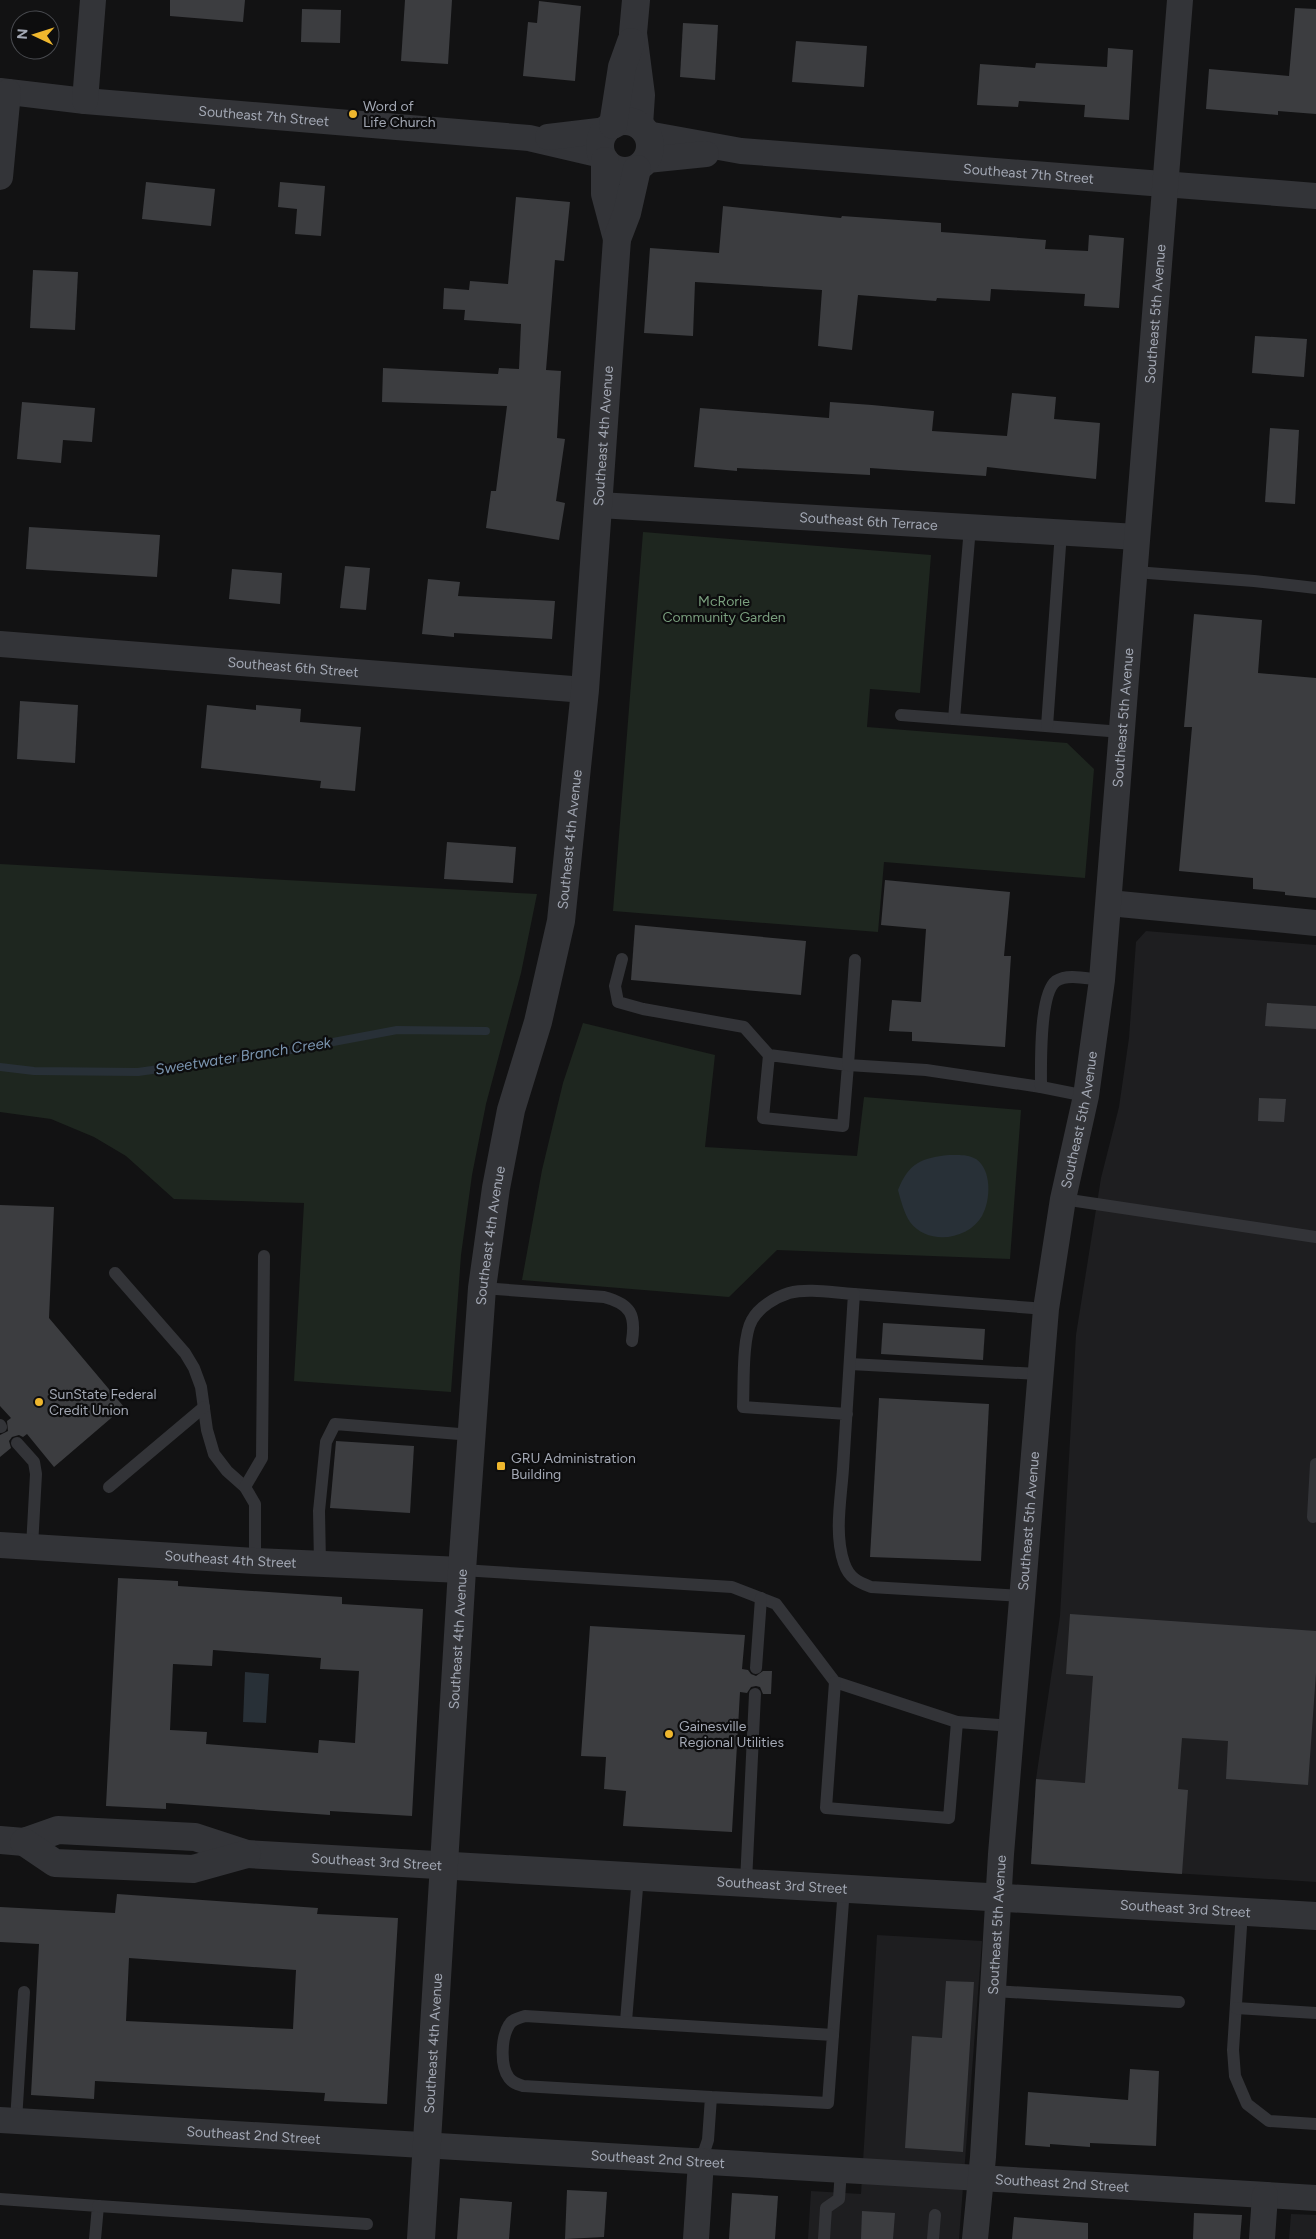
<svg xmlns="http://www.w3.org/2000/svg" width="1316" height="2239" viewBox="0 0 1316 2239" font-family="Figtree,sans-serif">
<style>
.built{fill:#1e1e20}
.green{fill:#1e261f}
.water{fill:#283037}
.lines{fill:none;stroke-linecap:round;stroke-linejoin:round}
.stream{stroke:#283037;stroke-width:8}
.building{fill:#3c3d40;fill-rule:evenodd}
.service{stroke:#333438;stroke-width:12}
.minor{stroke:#333438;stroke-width:26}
.tertiary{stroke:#333438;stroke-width:28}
.poi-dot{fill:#efb72e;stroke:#0d0d0e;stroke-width:2}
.labels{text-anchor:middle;stroke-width:4.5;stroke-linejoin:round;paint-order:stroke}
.poi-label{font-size:14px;fill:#a3a8b4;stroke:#0d0d0e;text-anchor:start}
.street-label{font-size:14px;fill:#a3a8b4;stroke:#0d0d0e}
.park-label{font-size:14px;fill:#7a9f7e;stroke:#0d0d0e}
.water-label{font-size:15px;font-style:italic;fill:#7a94af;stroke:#0d0d0e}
</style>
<rect width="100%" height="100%" fill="#121213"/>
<!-- built -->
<g class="built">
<path d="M1146,931L1316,945V1882L1031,1864L1036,1779L1060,1616L1076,1335L1101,1178L1119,1107L1129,1038L1136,942Z"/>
<path d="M877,1935L982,1941L959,2239H808L811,2191L861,2194Z"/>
<path d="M1291,2214L1316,2215V2239H1289Z"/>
</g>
<!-- green -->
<g class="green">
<path d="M643,532L931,555L920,693L870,689L867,727L1067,743L1094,769L1085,878L884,862L878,932L613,911Z"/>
<path d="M0,864L537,894L521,973L486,1104L472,1175L461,1255L451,1392L294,1381L304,1203L174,1199L126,1156L94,1137L51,1119L0,1112Z"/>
<path d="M583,1023L715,1055L705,1147L857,1156L864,1097L1021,1110L1010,1259L777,1250L729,1297L522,1280L542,1170L563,1083Z"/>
</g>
<!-- water -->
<g class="water">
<path d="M949,1155C958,1155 968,1154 976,1159C992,1170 991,1200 982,1216C968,1240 928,1246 910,1222C904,1213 901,1201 898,1190C909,1163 921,1158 949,1155Z"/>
<path d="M245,1672L269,1674L266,1723L243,1722Z"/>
</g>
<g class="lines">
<!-- stream -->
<path class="stream" d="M0,1067L34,1071L138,1072L280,1052L397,1030L486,1031"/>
</g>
<!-- building -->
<g class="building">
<path d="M170,0H245L243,22L170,16Z"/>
<path d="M405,0H452L448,64L401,61Z"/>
<path d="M539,1L581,6L575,81L523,76L528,22L537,23Z"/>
<path d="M1295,8L1316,9V114L1278,111V115L1206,109L1209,69L1289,76Z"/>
<path d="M302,9L341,10L340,43L301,42Z"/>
<path d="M683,23L718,25L715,80L680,77Z"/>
<path d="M796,41L867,46L864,87L792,82Z"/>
<path d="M1108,48L1133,50L1129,120L1084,117L1085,105L1019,101L1018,107L977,105L980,64L1035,68L1036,63L1107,67Z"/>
<path d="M146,182L215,189L211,226L142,219Z"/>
<path d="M280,182L325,186L321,236L295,234L297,209L278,207Z"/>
<path d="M516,197L570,202L564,261L555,260L546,370L561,371L557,438L565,439L556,501L565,503L559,540L486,528L491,491H496L507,406L382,402L383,368L498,374L499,368L519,369L521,324L464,320L465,310L443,309L444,288L469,290L470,281L508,284Z"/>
<path d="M723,206L841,218L842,216L941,223V232L1046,240L1045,249L1088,251L1089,235L1124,238L1119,308L1084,306L1085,294L991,289L990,301L937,298L936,301L858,295L852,350L818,346L822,290L695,282L693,336L644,333L650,248L719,253Z"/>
<path d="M33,270L78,272L75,330L30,328Z"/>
<path d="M1255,336L1307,339L1304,377L1252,373Z"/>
<path d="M1012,393L1056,397L1054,419L1100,423L1096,479L987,467L986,476L870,468V475L737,468V471L694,467L700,408L829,418L830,402L872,405L934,411L932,431L1007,436Z"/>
<path d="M22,402L95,408L92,442L63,440L61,463L17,459Z"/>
<path d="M1270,428L1299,430L1295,504L1265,502Z"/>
<path d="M29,527L160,535L157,577L26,569Z"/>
<path d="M345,566L370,568L366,610L340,608Z"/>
<path d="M232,569L282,573L280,604L229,599Z"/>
<path d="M428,579L460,582L458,596L555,601L552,639L454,633V637L422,634Z"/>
<path d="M1194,614L1262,620L1258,673L1316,678V898L1285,895V892L1253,889V878L1179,871L1192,727H1184Z"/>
<path d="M20,701L78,705L75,763L17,759Z"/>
<path d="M207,705L256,710V705L301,709L300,722L361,727L355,791L320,788L321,781L201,768Z"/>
<path d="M447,842L516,847L513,883L444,879Z"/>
<path d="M885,880L1010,892L1004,956H1011L1005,1047L912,1041V1032L889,1031L892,1000L921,1002L926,929L881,925Z"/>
<path d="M635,925L806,941L801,995L631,980Z"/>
<path d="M1267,1003L1316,1006V1029L1265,1026Z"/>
<path d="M1259,1098L1286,1099L1284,1122L1258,1121Z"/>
<path d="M0,1205L54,1207L49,1318L124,1407L54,1467L27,1434L23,1437L19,1435L12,1437L9,1441L11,1448L0,1457V1435L8,1431L7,1421L11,1418L0,1406Z"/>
<path d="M883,1323L985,1329L983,1360L881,1354Z"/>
<path d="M879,1398L989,1404L981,1561L870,1557Z"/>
<path d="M336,1441L414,1446L410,1513L330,1508Z"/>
<path d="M118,1578L178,1581V1586L342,1597V1604L423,1609L412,1816L330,1811V1815L166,1803V1809L106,1806ZM213,1650L321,1658L320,1669L359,1671L355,1743L319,1740L318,1753L206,1744L207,1732L170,1730L173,1664L212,1666Z"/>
<path d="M1070,1614L1316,1631V1673L1308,1785L1226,1779L1228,1741L1182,1738L1178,1789L1188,1790L1182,1874L1031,1864L1036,1779L1085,1783L1093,1676L1066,1674Z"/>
<path d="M590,1626L745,1635L742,1669L748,1670L751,1674L756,1676L763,1671H772L771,1694H763L760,1687L756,1686L751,1687L747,1693L740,1692L732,1832L623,1826L626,1791L604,1789L606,1757L581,1756Z"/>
<path d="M117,1894L318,1908L317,1914L398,1918L387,2104L324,2101L325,2093L95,2081L94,2099L31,2095L39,1944L0,1942V1907L115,1913ZM129,1958L296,1970L293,2029L126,2021Z"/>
<path d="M946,1981L974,1982L963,2152L905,2148L912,2036L942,2038Z"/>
<path d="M1130,2069L1159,2071L1156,2146L1090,2143V2147L1050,2144V2147L1025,2145L1028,2092L1128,2100Z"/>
<path d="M567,2190L607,2192L604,2237L565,2239Z"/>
<path d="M732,2193L778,2196L775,2239H729Z"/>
<path d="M460,2198L512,2202L509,2239H457Z"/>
<path d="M862,2211L895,2213L893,2239H861Z"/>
<path d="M1194,2213L1242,2215L1240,2239H1193Z"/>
<path d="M1014,2217L1088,2223V2239H1012Z"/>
</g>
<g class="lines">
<!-- service -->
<g class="service">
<path d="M1135,572L1254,581L1316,588"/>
<path d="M901,715L1122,732"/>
<path d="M954,719L970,527"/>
<path d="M1047,726L1061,532"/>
<path d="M622,959L615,986L618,1002L643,1009L744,1027L769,1055L848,1065L843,1126L763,1118L769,1055"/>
<path d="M855,960L848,1065L926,1070L1041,1087"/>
<path d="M1086,1096L1041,1087C1041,1066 1039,994 1056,981C1068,973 1088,979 1102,980"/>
<path d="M1063,1199L1316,1237"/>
<path d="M115,1273L185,1353L194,1368L201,1387L207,1430L214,1454L227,1471L245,1487"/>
<path d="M482,1288L604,1297C631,1304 636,1315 632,1341"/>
<path d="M854,1294L1046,1309"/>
<path d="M850,1364L1039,1374"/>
<path d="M847,1414L743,1407C744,1385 742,1337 752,1320C759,1307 776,1297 789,1293C809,1288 834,1293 854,1294C850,1352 847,1410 843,1469C841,1499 834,1534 844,1563C849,1578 858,1582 871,1587L1022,1596"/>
<path d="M0,1425L1,1427"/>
<path d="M17,1443L34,1462L36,1474L32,1547"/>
<path d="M109,1487L204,1407"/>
<path d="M1313,1517L1316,1464"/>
<path d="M255,1561V1504L245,1487L262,1458L264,1256"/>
<path d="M320,1564L319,1511L326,1442L335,1424L472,1435"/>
<path d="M462,1570L732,1587L776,1604L835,1682L957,1722"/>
<path d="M756,1668L761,1598"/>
<path d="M835,1682L826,1808L949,1818L957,1722L1013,1726"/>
<path d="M746,1882L755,1694"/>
<path d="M1242,1911L1233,2050L1235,2076L1247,2104L1269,2121L1316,2124"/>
<path d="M994,1991L1179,2002"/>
<path d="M1236,2008L1316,2013"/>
<path d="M626,2021L638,1876"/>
<path d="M833,2035L844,1888"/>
<path d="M16,2121L24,1992"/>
<path d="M701,2161L708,2140L711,2097L523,2086C517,2084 513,2083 509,2078C500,2066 501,2038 509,2025C512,2019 519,2018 525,2016L833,2035L828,2103L711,2097"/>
<path d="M0,2199L98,2206L95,2239"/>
<path d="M98,2206L367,2224"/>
<path d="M824,2239L826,2208L839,2199L841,2170"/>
<path d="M933,2239L935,2215"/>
</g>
<!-- minor -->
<g class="minor">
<path id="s1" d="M0,91L85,101L529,138L602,155"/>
<path d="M85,101L93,0"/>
<path id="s2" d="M647,134L741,151L1316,196"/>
<path d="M548,137L607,130"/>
<path d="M647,160L706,154"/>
<path d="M0,177L8,92"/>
<path id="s3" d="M599,505L1137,537"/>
<path id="s4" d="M0,644L585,690"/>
<path d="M1109,903L1316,923"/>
<path id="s5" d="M0,1545L255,1561L462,1570"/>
<path id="s6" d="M0,2120L1316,2198"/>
<path d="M696,2239L701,2161"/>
<path id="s7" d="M975,2239L983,2157L1001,1854L1046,1309L1063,1199L1086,1096L1102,980L1180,0"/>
<path d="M1262,2239L1265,2195"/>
</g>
<!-- tertiary -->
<g class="tertiary">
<path d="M636,0L633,33L641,95L639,125"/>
<circle cx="625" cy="146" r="25"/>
<path d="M613,125L622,67L631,42"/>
<path d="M605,161V194L617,239"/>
<path id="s8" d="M0,1840L24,1842L58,1830L195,1837L247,1854L1316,1916"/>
<path d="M24,1842L55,1863L193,1869L247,1854"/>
<path id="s9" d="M421,2239L462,1570L482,1288L496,1188L511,1110L538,1022L561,921L585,690L617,239L627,213L637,169"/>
</g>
</g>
<!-- markers -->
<g class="poi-dot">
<circle cx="353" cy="114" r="5"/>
<circle cx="39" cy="1402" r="5"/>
<rect x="496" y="1461" width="10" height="10" rx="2.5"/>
<circle cx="669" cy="1734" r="5"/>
</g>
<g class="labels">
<!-- poi labels -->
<g class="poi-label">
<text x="363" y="111">Word of<tspan x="363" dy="16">Life Church</tspan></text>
<text x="49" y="1399">SunState Federal<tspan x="49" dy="16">Credit Union</tspan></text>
<text x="511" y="1463">GRU Administration<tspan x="511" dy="16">Building</tspan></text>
<text x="679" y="1731">Gainesville<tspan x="679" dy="16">Regional Utilities</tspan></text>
</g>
<!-- street labels -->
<g class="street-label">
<text dy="5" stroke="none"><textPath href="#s1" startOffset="265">Southeast 7th Street</textPath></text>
<text dy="5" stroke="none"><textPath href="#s2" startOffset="384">Southeast 7th Street</textPath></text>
<text dy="5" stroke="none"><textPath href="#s7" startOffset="1935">Southeast 5th Avenue</textPath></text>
<text dy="5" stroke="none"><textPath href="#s9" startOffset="1816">Southeast 4th Avenue</textPath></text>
<text dy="5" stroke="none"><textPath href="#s3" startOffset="270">Southeast 6th Terrace</textPath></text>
<text dy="5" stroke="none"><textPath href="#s4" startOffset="294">Southeast 6th Street</textPath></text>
<text dy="5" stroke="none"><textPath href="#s7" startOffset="1530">Southeast 5th Avenue</textPath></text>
<text dy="5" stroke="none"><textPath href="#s9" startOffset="1411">Southeast 4th Avenue</textPath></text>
<text dy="5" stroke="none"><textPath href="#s7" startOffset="1125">Southeast 5th Avenue</textPath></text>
<text dy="5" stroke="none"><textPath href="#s9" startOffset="1006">Southeast 4th Avenue</textPath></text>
<text dy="5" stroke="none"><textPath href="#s7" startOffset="720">Southeast 5th Avenue</textPath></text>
<text dy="5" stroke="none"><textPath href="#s5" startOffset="231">Southeast 4th Street</textPath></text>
<text dy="5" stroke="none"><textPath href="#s9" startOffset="601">Southeast 4th Avenue</textPath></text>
<text dy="5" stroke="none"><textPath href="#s8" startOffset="382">Southeast 3rd Street</textPath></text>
<text dy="5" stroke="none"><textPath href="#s8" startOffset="788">Southeast 3rd Street</textPath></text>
<text dy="5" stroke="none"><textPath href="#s8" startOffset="1192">Southeast 3rd Street</textPath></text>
<text dy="5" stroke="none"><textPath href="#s7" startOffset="315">Southeast 5th Avenue</textPath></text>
<text dy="5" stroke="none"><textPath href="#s9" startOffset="196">Southeast 4th Avenue</textPath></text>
<text dy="5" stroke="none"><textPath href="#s6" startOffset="254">Southeast 2nd Street</textPath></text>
<text dy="5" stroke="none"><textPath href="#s6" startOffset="659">Southeast 2nd Street</textPath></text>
<text dy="5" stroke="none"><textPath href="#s6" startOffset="1064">Southeast 2nd Street</textPath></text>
</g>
<!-- park labels -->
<g class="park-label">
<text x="724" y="606">McRorie<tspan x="724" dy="16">Community Garden</tspan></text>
</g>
<!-- water labels -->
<g class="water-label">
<text transform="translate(243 1056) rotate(-9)" y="5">Sweetwater Branch Creek</text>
</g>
</g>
<!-- north arrow -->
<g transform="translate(35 35) rotate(274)"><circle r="24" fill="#0d0d0e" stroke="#494b50"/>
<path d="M0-4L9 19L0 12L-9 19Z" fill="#efb72e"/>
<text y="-8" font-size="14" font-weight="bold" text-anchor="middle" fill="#a3a8b4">N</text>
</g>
</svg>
